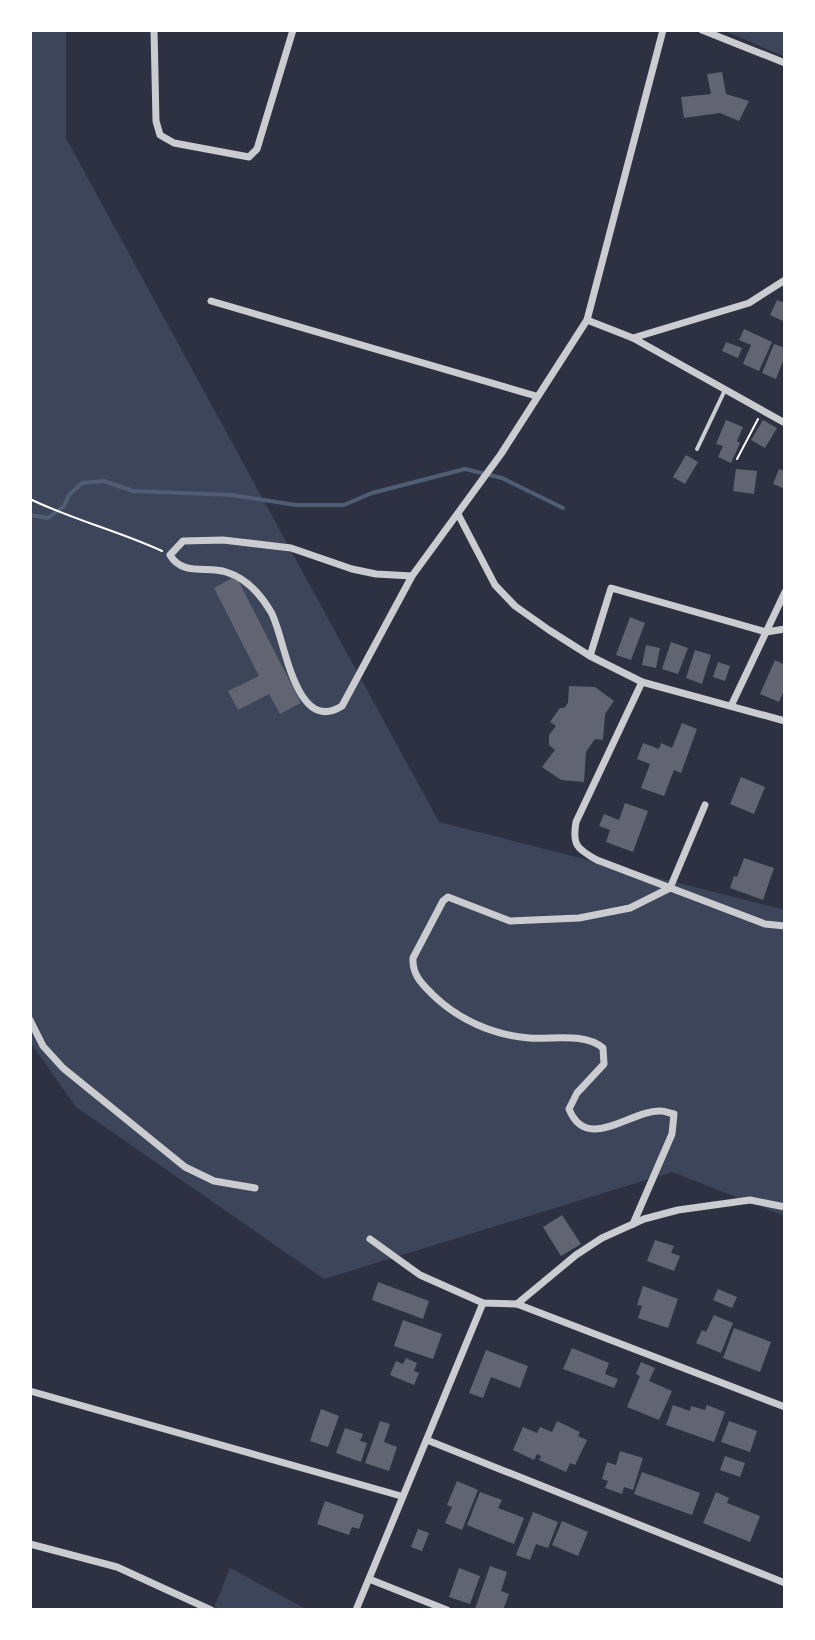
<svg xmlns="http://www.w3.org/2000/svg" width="815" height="1640" viewBox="0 0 815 1640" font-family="'Roboto Condensed',sans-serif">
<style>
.green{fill:#3c4559}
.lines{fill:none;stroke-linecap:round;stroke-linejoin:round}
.stream{stroke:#4f5d75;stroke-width:4}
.building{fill:#626471}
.path{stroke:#fff;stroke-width:2}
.service{stroke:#caccd0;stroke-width:4}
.minor{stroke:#caccd0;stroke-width:7}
</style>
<rect width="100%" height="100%" fill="#2d3142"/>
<!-- green -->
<g class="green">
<path d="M30,30H66V138L439,822L785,910V1216L672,1172L324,1279L76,1107L30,1042Z"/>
<path d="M723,30H785V57Z"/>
<path d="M230,1568L308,1610H213Z"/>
</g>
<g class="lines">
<!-- stream -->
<path class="stream" d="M30,515L48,518L64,506L69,495L82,483L104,481L133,491L232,495L296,505H344L372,493L465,469L502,478L563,508"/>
</g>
<!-- building -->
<g class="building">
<path d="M722,72L726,94L749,101L739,121L720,113L684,118L681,97L711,94L707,74Z"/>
<path d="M777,300L785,303V322L770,315Z"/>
<path d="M744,329L772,342L759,371L743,364L751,345L739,340Z"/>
<path d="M726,342L742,348L738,358L722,351Z"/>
<path d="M774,344L785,348V356L776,379L762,373Z"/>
<path d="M726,420L743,427L737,441L740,443L731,463L718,457L723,446L716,444Z"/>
<path d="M763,420L777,428L765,448L751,440Z"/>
<path d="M686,455L698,462L685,484L673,477Z"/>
<path d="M736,469L757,471L754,494L733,491Z"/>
<path d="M779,469L785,471V489L773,484Z"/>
<path d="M236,576L301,703L280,714L269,694L238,710L228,691L259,676L214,588Z"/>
<path d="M630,617L645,623L631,660L616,655Z"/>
<path d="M671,642L688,648L678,674L662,669Z"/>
<path d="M646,645L660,648L656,668L642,665Z"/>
<path d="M695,650L711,655L702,684L686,678Z"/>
<path d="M775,660L785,665V688L779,702L760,694Z"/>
<path d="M718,662L730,666L725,681L713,677Z"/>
<path d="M569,686L595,687L614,701L605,714L603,740L595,739L586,752L584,782L561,780L542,767L555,750L549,745V735L556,726L550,722L560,708H564L568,703Z"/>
<path d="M682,723L697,729L681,773L674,770L664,796L641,788L650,764L637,759L643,743L659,749L661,743L672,748Z"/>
<path d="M741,777L765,787L754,814L730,804Z"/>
<path d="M625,803L648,811L633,852L606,842L610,830L599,826L604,814L619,820Z"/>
<path d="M744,858L774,868L763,900L730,888L734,876L737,877Z"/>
<path d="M562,1215L581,1244L561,1256L543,1227Z"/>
<path d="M655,1240L674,1246L671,1253L680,1256L674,1271L647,1261Z"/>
<path d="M378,1282L429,1301L423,1319L372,1300Z"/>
<path d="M643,1286L678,1299L668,1328L638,1318L642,1306L637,1305Z"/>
<path d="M718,1289L737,1297L732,1308L713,1300Z"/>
<path d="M714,1315L733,1323L721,1353L696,1343L702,1330L706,1332Z"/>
<path d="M403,1320L442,1334L433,1359L394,1346Z"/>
<path d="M734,1328L771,1342L760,1372L723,1358Z"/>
<path d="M572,1348L609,1363L605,1374L618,1379L614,1388L563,1369Z"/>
<path d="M486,1350L528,1366L520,1388L491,1377L483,1398L469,1393Z"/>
<path d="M406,1358L417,1363L414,1371L419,1373L414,1385L390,1375L396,1361L403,1364Z"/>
<path d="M641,1362L655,1368L649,1381L672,1391L659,1420L627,1407L640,1376L636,1374Z"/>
<path d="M673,1405L690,1411L691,1406L705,1410L707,1405L725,1412L714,1442L666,1425Z"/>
<path d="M321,1409L339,1416L328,1447L310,1441Z"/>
<path d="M380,1421L390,1424L384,1442L397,1447L389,1471L365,1463Z"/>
<path d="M557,1421L580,1432L578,1436L587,1440L575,1465L570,1463L566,1472L539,1460L541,1456L537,1454L534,1460L513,1450L523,1427L537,1433L540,1427L552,1432Z"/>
<path d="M729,1421L757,1431L750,1452L721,1442Z"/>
<path d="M345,1428L363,1434L360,1441L367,1443L361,1462L336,1453Z"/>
<path d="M620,1451L643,1458L633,1490L624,1487L622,1494L605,1488L608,1481L602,1479L607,1462L616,1465Z"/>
<path d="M725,1456L745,1463L740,1477L720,1470Z"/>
<path d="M642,1472L700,1493L692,1515L634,1494Z"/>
<path d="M457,1481L478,1490L462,1530L445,1523L452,1507L447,1505Z"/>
<path d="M480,1492L502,1500L498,1508L524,1518L514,1544L467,1525Z"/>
<path d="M716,1492L729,1498L727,1503L760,1516L750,1542L703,1523Z"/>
<path d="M325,1501L364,1515L359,1529L352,1527L349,1535L317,1524Z"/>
<path d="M533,1512L558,1522L548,1548L536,1544L530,1560L516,1555Z"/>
<path d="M562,1521L588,1532L578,1556L552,1545Z"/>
<path d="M418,1529L429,1533L422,1551L411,1547Z"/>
<path d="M490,1566L507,1572L501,1591L509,1594L503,1610L475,1609Z"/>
<path d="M459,1568L480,1576L470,1604L449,1597Z"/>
</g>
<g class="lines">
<!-- path -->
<g class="path">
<path d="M737,459L758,419"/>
<path d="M30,499C73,520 119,531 162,551"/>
</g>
<!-- service -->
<path class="service" d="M697,449L725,390"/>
<!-- minor -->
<g class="minor">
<path d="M154,30L156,121L160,135L174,143L249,157L257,149L293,30"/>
<path d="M702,30L785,63"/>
<path d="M211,301L536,396"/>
<path d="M587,320L633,338L785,423"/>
<path d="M633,338L749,303L785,280"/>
<path d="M458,514L495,585L515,606L549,630L590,656L642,682L785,721"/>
<path d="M412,576L376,574L352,569L291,548L223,540L183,541L170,555C182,576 207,566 226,572C246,578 261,595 271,612C285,636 294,736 342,706L412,576L501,454L587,320L663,30"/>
<path d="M590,656L611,588L766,632L785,629"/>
<path d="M642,682L576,822C572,845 577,849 597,860L765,924L785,926"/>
<path d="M731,706L785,592"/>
<path d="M30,1020L43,1046L63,1068L185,1167L214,1181L255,1188"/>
<path d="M633,1224L672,1134L674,1114C669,1113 665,1111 661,1111C632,1109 587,1154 569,1109L577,1093L604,1064L603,1048C584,1032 552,1040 529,1038C493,1035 459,1020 433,995C422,984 412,975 413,958L443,901L448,897L510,921L579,918L630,908L670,888L705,805"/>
<path d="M370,1239L420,1275L483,1303L517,1304L785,1407"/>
<path d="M517,1304L576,1255L602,1238L644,1219L678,1210L750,1200L785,1207"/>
<path d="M30,1391L401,1496"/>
<path d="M427,1440L785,1583"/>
<path d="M30,1544L117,1567L211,1610"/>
<path d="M369,1579L447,1610"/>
<path d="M356,1610L483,1303"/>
</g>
</g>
<!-- border -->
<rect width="815" height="1640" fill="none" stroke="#ffffff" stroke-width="64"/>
</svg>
